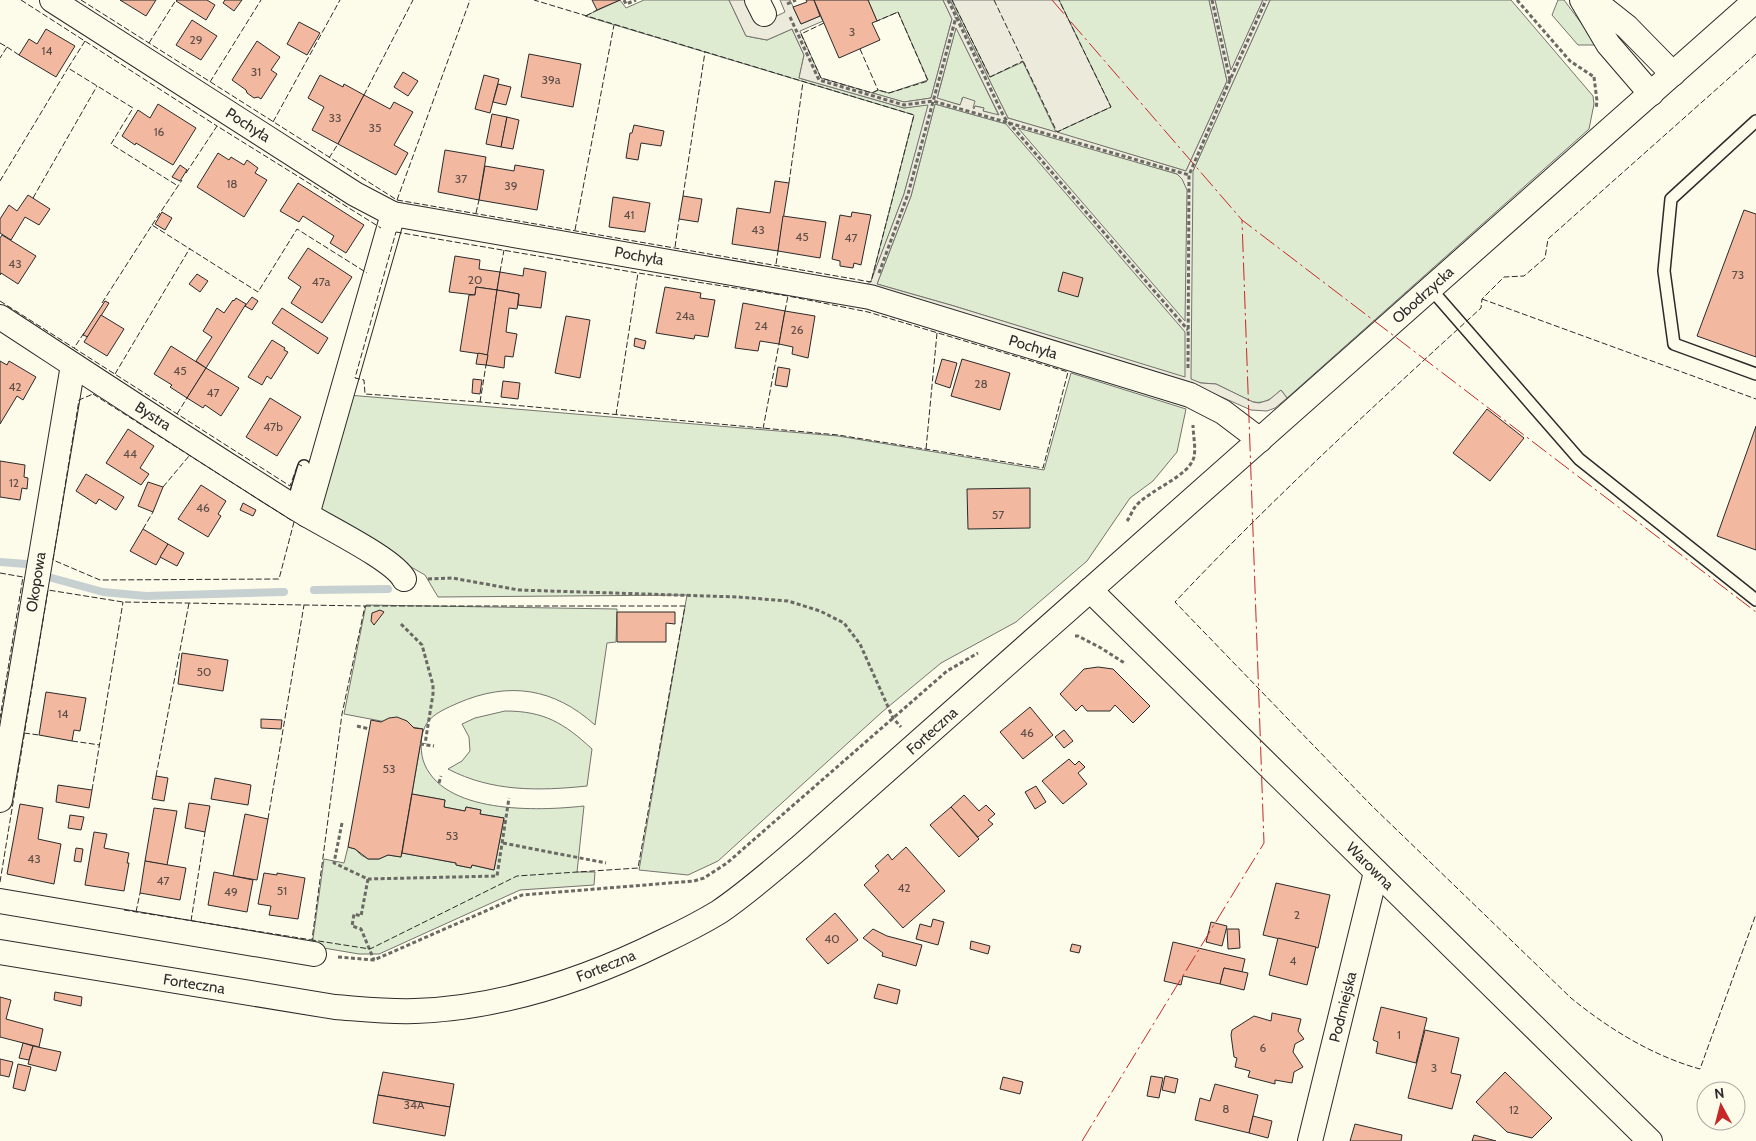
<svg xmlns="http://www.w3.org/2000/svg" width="1756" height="1141" viewBox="0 0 1756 1141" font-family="Cabin,sans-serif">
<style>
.green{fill:#deebd1;stroke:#74746e}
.parking{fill:#eceadb;stroke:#74746e;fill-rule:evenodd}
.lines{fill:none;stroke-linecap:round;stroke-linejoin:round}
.stream{stroke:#c7d0d0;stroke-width:8}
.building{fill:#f2b8a0;stroke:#2b2b2b}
.lane-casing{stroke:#2b2b2b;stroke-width:14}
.street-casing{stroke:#2b2b2b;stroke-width:26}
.path{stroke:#6a6964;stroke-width:3;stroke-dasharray:4 2.5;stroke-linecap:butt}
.lane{stroke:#fdfbea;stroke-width:11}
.street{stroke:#fdfbea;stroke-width:24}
.fence{stroke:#2b2b2b;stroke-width:1;stroke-dasharray:6 2.5;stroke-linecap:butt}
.power{stroke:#c62828;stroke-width:1;stroke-dasharray:18 4 2.5 4;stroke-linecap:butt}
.labels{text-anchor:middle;stroke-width:4;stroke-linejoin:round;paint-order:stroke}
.number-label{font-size:12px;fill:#5d4e48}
.street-label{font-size:15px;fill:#2b2b2b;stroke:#fdfbea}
</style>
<rect width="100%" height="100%" fill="#fdfbea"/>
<!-- green -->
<g class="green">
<path d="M620,0L626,8L644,0H729L746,36L767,40L792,29L804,55L799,78L904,108L929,104L904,194L871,282L914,115L585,16Z"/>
<path d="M868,0H943L952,19L931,98L904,102L872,93L878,90L889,93L928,80L898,12L877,21Z"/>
<path d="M950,0H1209L1227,81L1186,171L1008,118Z"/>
<path d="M1215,0H1263L1231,71Z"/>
<path d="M1270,0H1511L1593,96L1594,104L1589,129L1287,398L1281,390C1272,398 1266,404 1253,402L1216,384L1201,383L954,306L877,284L911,196L935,104L1055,137L1177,174L1193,171Z"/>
<path d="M1558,0H1564L1596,43L1594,45H1578L1552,15Z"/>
<path d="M956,27L999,116L983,111L984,108L975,106L974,109L973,108L962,98L961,105L937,99Z"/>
<path d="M1071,373L1186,409L1177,452L1153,481L1130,498L1087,561L1016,622L941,663L882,712L718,861L688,875L639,870L687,595L438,597L425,575L315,512L348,395L838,436L1044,470Z"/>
<path d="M366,605L617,609L616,642L607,643L595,725C554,688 509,681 458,703C447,708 434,713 427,723C420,734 420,748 423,760C441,815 539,811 584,806L577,872H595L594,885L520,890L379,954H359L312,946L324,859L344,863L348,847L355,849L361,855L368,859H379L388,855L401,857L402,853L456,863V865L471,868L472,865L494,870L504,818L480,814L481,810L466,807L465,811L444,807L445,800L412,794L423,729L344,714Z"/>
<path d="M505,711C544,711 564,723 592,749L587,786C539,791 492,792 448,769L462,761L470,751L469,737L462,724L475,718Z"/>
</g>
<!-- parking -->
<path class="parking" d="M729,0H749L760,24L785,12L780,0H790L801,24L820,16L823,21L800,31L821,78L904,102L931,98L952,19L943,0H950L1008,118L1056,132L1023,62L990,77L952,0H1059L1111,107L1057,132L1186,171L1227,81L1209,0H1215L1231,70L1263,0H1270L1193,171L1191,379L1201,383L1216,384L1253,402L1259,403L1269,400L1281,390L1287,398L1275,408L1267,411L1251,410L1199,387L869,287L867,284L871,281L904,194L928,105L904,108L799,78L804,55L792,29L767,40L746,36ZM956,28L999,115L983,111L984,108L975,106L974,109L973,108L975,101L963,97L960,105L937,98ZM935,104L1006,124L1185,332V377L954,306L877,284L911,196ZM1018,128L1177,174L1182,179L1187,190L1185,321Z"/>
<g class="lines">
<!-- stream -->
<g class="stream">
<path d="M0,562L26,564"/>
<path d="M52,578L103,592L146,596L284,592"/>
<path d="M314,590L388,589"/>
</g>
</g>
<!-- building -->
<g class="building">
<path d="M120,0H156L146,16Z"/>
<path d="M177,0H207L215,5L206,20L176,1Z"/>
<path d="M225,0H242L234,11L223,3Z"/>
<path d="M592,0H620L597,10Z"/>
<path d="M806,0H814L820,16L801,24L793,7L807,2Z"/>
<path d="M814,0H868L877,21L872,23L880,40L839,58Z"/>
<path d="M192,20L217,36L201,60L176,45Z"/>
<path d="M299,22L320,33L307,55L287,44Z"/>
<path d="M46,29L75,46L56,77L19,55L29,39L37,44Z"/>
<path d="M257,41L280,57L271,70L277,74L261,99L258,97L254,98L247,93L246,90L232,80Z"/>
<path d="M529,54L581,64L573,107L521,97Z"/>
<path d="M403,72L418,81L408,96L394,87Z"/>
<path d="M320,75L343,87L344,84L364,95L338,144L312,130L324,107L308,98Z"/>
<path d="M484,75L499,79L490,113L475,109Z"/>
<path d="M498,84L511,87L506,105L493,102Z"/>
<path d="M364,95L390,109L394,102L413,112L394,145L408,153L396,175L338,144Z"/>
<path d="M158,104L196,128L173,165L136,143L135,145L122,136L138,110L150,118Z"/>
<path d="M492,114L507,117L501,147L486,144Z"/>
<path d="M507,117L519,120L513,149L501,147Z"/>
<path d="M634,125L664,131L661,146L641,143L638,160L626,158L630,133H632Z"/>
<path d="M445,150L486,157L479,200L438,192Z"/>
<path d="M218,153L229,160L231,157L244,165L247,160L258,168L255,173L267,180L244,217L197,187Z"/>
<path d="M180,165L187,170L180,181L172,177Z"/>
<path d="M515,165L544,170L537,210L479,200L485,166L514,171Z"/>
<path d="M775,181L789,183L778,251L732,244L737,208L770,213Z"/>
<path d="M298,183L364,225L346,253L330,243L334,236L303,216L299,222L280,211Z"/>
<path d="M28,195L50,209L39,225L25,217L11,240L0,233V219L9,205L17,211Z"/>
<path d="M683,196L702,199L698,222L679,219Z"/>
<path d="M613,197L650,203L645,232L609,227Z"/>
<path d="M1744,210L1756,214V357L1697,336Z"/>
<path d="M162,212L172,218L165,230L155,224Z"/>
<path d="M852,212L871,215L861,265L854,263L853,268L840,266V261L832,259L840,215L851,217Z"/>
<path d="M783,216L826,222L820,258L778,251Z"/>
<path d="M2,235L36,256L18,284L1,273L0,275V238Z"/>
<path d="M308,248L352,277L322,323L291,303L301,287L288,278Z"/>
<path d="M455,256L480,260L479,269L500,272L497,290L476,287L475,295L449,292Z"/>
<path d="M524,268L546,272L541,308L518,305L519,294L497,290L500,272L523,276Z"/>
<path d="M1063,272L1083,278L1078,297L1058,291Z"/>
<path d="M197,274L208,281L200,292L189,284Z"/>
<path d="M476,287L497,290L488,355L460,351L469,295H475Z"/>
<path d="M665,287L701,293L700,298L715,300L708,337L695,335L694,339L656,333Z"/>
<path d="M497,290L519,294L517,309L509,308L506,332L517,334L513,357L505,356L504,368L486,365Z"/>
<path d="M252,297L258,301L252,310L245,306Z"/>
<path d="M236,298L246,304L206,368L196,361L212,337L203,331L217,308L224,313L233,300L234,301Z"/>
<path d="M105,301L109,303L88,337L83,335Z"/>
<path d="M743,303L785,311L779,344L760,341L758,351L735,348Z"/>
<path d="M282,308L328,338L318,354L272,323Z"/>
<path d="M785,311L815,316L808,358L792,354L793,347L779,344Z"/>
<path d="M101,315L124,329L107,356L84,342Z"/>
<path d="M566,316L590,320L580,378L555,373Z"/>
<path d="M635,338L646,341L644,349L634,346Z"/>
<path d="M272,340L285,348L284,350L288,352L271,379L267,376L262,385L248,377Z"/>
<path d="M171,346L206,368L187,398L170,387L172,385L154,374Z"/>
<path d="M478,353L488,355L486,365L476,364Z"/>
<path d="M942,359L957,363L950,388L935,383Z"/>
<path d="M962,359L1010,373L1000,410L951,396Z"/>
<path d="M0,361L7,365L9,361L36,377L23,400L17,396L0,424Z"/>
<path d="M778,367L790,369L787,387L775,385Z"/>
<path d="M206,368L239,388L221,416L205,405L203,408L187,398Z"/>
<path d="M473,379L482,380L480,394L472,393Z"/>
<path d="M503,381L520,383L518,399L501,397Z"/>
<path d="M270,398L301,417L277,456L246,437Z"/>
<path d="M1487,409L1524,438L1490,481L1453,453Z"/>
<path d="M1756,426V550L1717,536Z"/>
<path d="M128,429L154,446L140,468L149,474L141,485L106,463Z"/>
<path d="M0,461L25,465L24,477L28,478L27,489L22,488L20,500L0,497Z"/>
<path d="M86,474L124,497L116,510L99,499L96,504L76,491Z"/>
<path d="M148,482L163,487L153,512L138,506Z"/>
<path d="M201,485L226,501L218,514L221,516L208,537L178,519Z"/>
<path d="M1030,488V528L968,529L967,489Z"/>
<path d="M243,503L256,510L253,516L240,510Z"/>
<path d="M143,529L168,544L156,565L130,551Z"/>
<path d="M168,544L184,553L177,566L160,557Z"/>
<path d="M380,610L384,612L374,625L371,621L372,613Z"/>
<path d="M617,612H675V624L666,623V642H617Z"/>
<path d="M182,653L228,660L223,691L178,684Z"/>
<path d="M1098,667L1113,669L1150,706L1133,723L1115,705L1110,711H1087L1082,705L1076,711L1060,694L1084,669Z"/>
<path d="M46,692L86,698L80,731L74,730L72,741L39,735Z"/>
<path d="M1030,707L1053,735L1023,759L1000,732Z"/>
<path d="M397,717L407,721L414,728L423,729L401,857L388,855L379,859H368L355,849L348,847L371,720L381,722L389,718Z"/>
<path d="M261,719L282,720L281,729L261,728Z"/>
<path d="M1064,730L1073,741L1064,748L1055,737Z"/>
<path d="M1069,759L1075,765L1079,761L1085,767L1078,773L1087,784L1063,804L1042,781Z"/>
<path d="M156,776L168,778L164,801L152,799Z"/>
<path d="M215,778L251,785L248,805L211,799Z"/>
<path d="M58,785L92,790L89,808L56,802Z"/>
<path d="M1036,786L1046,802L1035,809L1025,792Z"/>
<path d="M412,794L445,800L444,807L465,811L466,807L481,810L480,814L504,818L494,870L472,865L471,868L456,865V863L402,853Z"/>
<path d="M964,795L979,811L986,805L995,814L988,820L993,824L978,837L951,807Z"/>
<path d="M189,803L210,806L205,832L185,828Z"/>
<path d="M20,804L43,808L38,839L61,844L54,884L7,874Z"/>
<path d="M951,807L979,839L959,857L930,825Z"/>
<path d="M154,808L177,811L167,865L145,861Z"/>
<path d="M245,814L268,819L257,880L233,876Z"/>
<path d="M70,815L84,817L81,830L68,828Z"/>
<path d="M94,832L107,834L104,848L129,853L127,863H129L124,891L85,885Z"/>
<path d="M906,847L945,891L903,928L864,885L879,871L875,866L888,854L892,860Z"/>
<path d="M76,848L83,849L81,862L74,861Z"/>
<path d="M145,861L186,868L180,900L140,893Z"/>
<path d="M214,872L253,880L247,912L208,905Z"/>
<path d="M264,873L277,875V873L305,878L298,919L269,915L271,906L258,904Z"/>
<path d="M1276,883L1330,895L1318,948L1263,935Z"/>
<path d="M835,913L858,940L828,964L806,939Z"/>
<path d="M933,919L944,922L938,945L916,939L920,924L931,927Z"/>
<path d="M1211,922L1227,926L1222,946L1206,942Z"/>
<path d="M873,929L887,936L922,945L916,966L882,956L883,953L863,938Z"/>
<path d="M1227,929H1239L1240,948L1228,949Z"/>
<path d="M1278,938L1316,947L1307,985L1269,975Z"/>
<path d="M971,941L990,946L988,954L970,949Z"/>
<path d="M1173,942L1245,959L1242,972L1224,968L1220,984L1183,976L1181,985L1164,981Z"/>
<path d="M1072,944L1081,946L1079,953L1070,951Z"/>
<path d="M1224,968L1248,973L1244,990L1220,984Z"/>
<path d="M878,984L900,990L897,1004L874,998Z"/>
<path d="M55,992L82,997L81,1006L54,1000Z"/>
<path d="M0,997L11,1000L6,1019L43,1029L39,1047L0,1037Z"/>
<path d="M1381,1007L1427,1018L1416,1063L1376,1053L1378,1042L1373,1040Z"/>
<path d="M1272,1013L1301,1019L1298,1031L1304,1039L1295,1044L1293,1052L1303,1067L1294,1072L1292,1083L1275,1080V1084L1248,1077L1250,1071L1235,1067L1237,1058L1234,1057L1231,1035L1232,1030L1254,1016L1271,1021Z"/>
<path d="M1425,1030L1459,1038L1451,1073L1461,1075L1452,1109L1408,1098Z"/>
<path d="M23,1043L33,1046L29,1060L19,1058Z"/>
<path d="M33,1046L61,1052L56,1071L28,1064Z"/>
<path d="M0,1059L13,1062L9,1077L0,1075Z"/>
<path d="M18,1064L31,1067L25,1091L13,1088Z"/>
<path d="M383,1072L454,1084L450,1107L378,1095Z"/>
<path d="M1505,1072L1552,1118L1532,1138L1507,1132L1476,1102Z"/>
<path d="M1151,1076L1163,1078L1159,1098L1147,1096Z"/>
<path d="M1165,1076L1178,1079L1175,1093L1162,1090Z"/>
<path d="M1003,1077L1023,1082L1020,1094L1000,1089Z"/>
<path d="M1215,1084L1258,1095L1249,1133L1195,1120L1200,1098L1210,1101Z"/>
<path d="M378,1095L450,1107L445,1136L373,1123Z"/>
<path d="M1253,1116L1272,1121L1268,1138L1249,1133Z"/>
<path d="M1355,1124L1402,1135L1401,1141H1350Z"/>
<path d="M1474,1135L1496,1141H1472Z"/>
</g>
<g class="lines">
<defs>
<g id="lane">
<path d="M1756,121L1671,199L1664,271L1674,344L1756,374"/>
<path d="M1430,288L1579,459L1756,600"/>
<path d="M292,506L304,466"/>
</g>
<g id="street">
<path d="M52,0L355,194L393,214L870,297L1190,395L1223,412L1260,440"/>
<path d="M757,0L764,14"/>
<path d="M1582,0L1608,44L1651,94"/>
<path d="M1593,0L1627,27L1673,74"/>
<path d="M0,317C98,381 195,445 294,507C318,523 393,558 404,579"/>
<path d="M307,515L393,214"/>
<path d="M1090,590L1650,1141"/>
<path d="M0,800L73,365"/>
<path d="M0,901L314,954"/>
<path d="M0,952L335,1007C362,1009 388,1012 415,1011C501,1008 585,980 662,942C681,933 701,923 719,912C747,893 773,870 799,848L1756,0"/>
<path d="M1310,1141L1376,872"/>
</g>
</defs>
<!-- lane casing -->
<use href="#lane" class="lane-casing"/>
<!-- street casing -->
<use href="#street" class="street-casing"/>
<!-- path -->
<g class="path">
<path d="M624,0L626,4L636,0"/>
<path d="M948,0L1004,117L1188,330"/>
<path d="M1212,0L1230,80L1266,0"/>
<path d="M1517,0L1570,61L1594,77"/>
<path d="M787,4L796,0"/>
<path d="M790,17L819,80L904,105L933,101L1189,175"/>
<path d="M1594,77L1597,101L1596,109"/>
<path d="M879,273L908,194L956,17"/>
<path d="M1188,368L1189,175L1230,80"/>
<path d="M1127,521C1130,517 1132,511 1135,507C1148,490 1189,477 1194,457C1196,448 1193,434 1193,425"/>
<path d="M428,579L452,578L519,590L738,597L788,601L820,611L844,623L860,644L893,718L901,727"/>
<path d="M401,624L422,645L433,685V694L425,744"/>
<path d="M1075,636H1078L1101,648L1126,664"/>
<path d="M357,726L369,729"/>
<path d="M420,744L434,746"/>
<path d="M439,783L441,776"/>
<path d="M342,823L334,863L368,879L497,876L509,798"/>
<path d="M503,843L606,863"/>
<path d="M368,879L361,916L354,914L352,926L361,929L374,960"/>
<path d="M338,957L374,960L522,895L694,881L704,878L727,863L947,671L978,653"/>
</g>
<!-- lane -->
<use href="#lane" class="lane"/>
<!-- street -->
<use href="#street" class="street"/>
<!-- fence -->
<g class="fence">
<path d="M21,0L217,126"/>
<path d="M81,0L397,200L871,282L914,115L534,0"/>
<path d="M952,0L990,77L1023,61"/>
<path d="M994,0L1057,132L1111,107L1059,0"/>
<path d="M586,16L597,10"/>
<path d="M824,23L801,34L821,78L872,93L878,90L889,93L928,81L898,12L877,21"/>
<path d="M85,41L68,68L133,108L111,144L178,186"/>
<path d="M0,43L7,47L0,58"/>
<path d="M149,43L176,0"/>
<path d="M7,47L19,55"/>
<path d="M860,49L878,90"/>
<path d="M1756,54L1548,239L1545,258L1524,276L1504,277L1482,299L1481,308C1377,403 1272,499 1175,602L1371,805L1571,998C1609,1029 1653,1056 1700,1069L1756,914"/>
<path d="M210,82L261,0"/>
<path d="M364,95L413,0"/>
<path d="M273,122L340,0"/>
<path d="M329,158L338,144"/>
<path d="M186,173L217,126L381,228"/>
<path d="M0,181L68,68"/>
<path d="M789,183L803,82"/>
<path d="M683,196L705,52"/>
<path d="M33,198L97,86"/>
<path d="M397,200L470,0"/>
<path d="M476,213L479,200"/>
<path d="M152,225L182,180"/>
<path d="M575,230L614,25"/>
<path d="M396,232L638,273L788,296L868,312L1068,372L1043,468L838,435L480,402L365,394L364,380L355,378Z"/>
<path d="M675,247L679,219"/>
<path d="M776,264L778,251"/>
<path d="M500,272L504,250"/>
<path d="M1482,299L1756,399"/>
<path d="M0,301L74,348"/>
<path d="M102,303L152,225L258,292L297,229L367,273"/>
<path d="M785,311L788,296"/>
<path d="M84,333L74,348L290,486L298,464L302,466"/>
<path d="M115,374L190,248"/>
<path d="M93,394L294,522L279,579L100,580L53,560L79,400Z"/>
<path d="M480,402L486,365"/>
<path d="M177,414L187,398"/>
<path d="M616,415L638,273"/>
<path d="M763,429L779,344"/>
<path d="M926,449L937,333"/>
<path d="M163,487L189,456"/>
<path d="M143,529L153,512"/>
<path d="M0,573L23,577L0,718"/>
<path d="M365,606H685L638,868L517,876L370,949L312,940L342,714Z"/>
<path d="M24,733L39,735"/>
<path d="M72,741L100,745"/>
<path d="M156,776L189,603"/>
<path d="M92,790L123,602"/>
<path d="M268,819L304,605"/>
<path d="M0,882L48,590L123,602L365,606"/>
<path d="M124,910L312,940"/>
<path d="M136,912L140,893"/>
<path d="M191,921L205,832"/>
</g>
<!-- power -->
<g class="power">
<path d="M1052,0L1242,220L1756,612"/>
<path d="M1082,1141L1264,843L1242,220"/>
</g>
</g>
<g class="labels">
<!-- number labels -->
<g class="number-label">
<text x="852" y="36">3</text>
<text x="196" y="44">29</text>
<text x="47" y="55">14</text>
<text x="256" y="76">31</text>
<text x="551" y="84">39a</text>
<text x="335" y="122">33</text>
<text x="375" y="132">35</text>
<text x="159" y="136">16</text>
<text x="461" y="183">37</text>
<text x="232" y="188">18</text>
<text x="511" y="190">39</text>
<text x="629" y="219">41</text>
<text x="758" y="234">43</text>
<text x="802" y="241">45</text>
<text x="851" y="242">47</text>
<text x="15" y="268">43</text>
<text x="1738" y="279">73</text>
<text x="475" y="284">20</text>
<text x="321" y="286">47a</text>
<text x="685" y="320">24a</text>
<text x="761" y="330">24</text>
<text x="797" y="334">26</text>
<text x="180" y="375">45</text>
<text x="981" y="388">28</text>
<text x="15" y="391">42</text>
<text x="213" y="397">47</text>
<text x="273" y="431">47b</text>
<text x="130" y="458">44</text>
<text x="14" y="487">12</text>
<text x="203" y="512">46</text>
<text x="998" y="519">57</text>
<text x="204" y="676">50</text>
<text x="63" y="718">14</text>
<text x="1027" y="737">46</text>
<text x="389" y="773">53</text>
<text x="452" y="840">53</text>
<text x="34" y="863">43</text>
<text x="163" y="885">47</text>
<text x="904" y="892">42</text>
<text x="282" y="895">51</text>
<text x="231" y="896">49</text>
<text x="1297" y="919">2</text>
<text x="832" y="943">40</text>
<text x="1293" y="965">4</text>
<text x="1399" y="1039">1</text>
<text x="1263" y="1052">6</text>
<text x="1434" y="1072">3</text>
<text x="414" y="1109">34A</text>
<text x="1226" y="1113">8</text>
<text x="1514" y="1114">12</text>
</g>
<!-- street labels -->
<g class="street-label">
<text transform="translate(248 125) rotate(33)" y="5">Pochyła</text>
<text transform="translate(639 256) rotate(10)" y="5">Pochyła</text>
<text transform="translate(1423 295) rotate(-42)" y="5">Obodrzycka</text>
<text transform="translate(1033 347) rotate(17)" y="5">Pochyła</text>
<text transform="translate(153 416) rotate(33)" y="5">Bystra</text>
<text transform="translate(36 582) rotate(-81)" y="5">Okopowa</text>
<text transform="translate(932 731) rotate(-42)" y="5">Forteczna</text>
<text transform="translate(1370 866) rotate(45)" y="5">Warowna</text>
<text transform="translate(606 966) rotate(-22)" y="5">Forteczna</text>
<text transform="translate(194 984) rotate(9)" y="5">Forteczna</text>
<text transform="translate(1343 1007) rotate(-76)" y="5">Podmiejska</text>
</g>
</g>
<!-- north arrow -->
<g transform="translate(1721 1106) rotate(353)"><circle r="24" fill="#fdfbea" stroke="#a9a89e"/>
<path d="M0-4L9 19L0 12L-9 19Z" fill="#c62828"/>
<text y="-8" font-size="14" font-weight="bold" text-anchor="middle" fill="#2b2b2b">N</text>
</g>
</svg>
